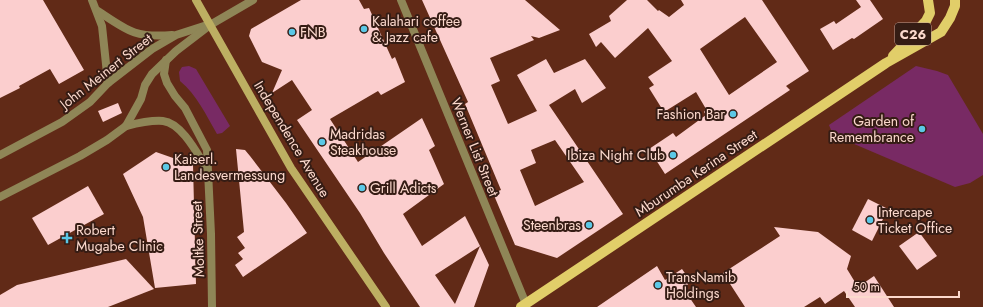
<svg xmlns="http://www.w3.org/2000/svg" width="983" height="307" viewBox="0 0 983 307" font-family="Jost,sans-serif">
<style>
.green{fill:#782a64}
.building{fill:#fbcece;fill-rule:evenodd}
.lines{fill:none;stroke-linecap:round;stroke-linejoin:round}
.tertiary{stroke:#8f8657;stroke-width:8}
.secondary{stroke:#bdaf62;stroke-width:8}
.primary{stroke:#e1ce69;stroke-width:10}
.poi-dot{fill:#5bc8e6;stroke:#351c14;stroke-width:1.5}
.labels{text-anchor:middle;stroke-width:4;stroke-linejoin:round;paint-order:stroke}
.shield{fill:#351c14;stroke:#c0a096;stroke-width:1}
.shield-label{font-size:13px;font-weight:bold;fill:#fcd9cd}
.poi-label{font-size:14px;fill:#fcd9cd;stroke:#351c14;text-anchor:start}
.street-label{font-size:14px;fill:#fcd9cd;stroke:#351c14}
</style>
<rect width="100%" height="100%" fill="#612a17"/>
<!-- green -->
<g class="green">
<path d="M189,66L196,69L230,126L222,133L217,134C206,115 197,95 180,81L179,72L182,67Z"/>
<path d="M916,66L937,71L948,75L983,134V175L970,183L955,187L833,135L829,125Z"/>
</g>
<!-- building -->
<g class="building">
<path d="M0,0H43L84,70L59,84L50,69L19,86L20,88L0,98Z"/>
<path d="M301,0H359L364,9L369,8L392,59L395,57L405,82L381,95L378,91L330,119L358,162L422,118L435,146L429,150L444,184L403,214L422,246L465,216L480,246L435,275L455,304L480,246L489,265L474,307H420L384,253L360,213L297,120L312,110L292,80L272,93L282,70L262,62L249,36L251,29Z"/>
<path d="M422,0H525L560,30L539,38L531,36L534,40L490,58L500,81L491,85L508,124L537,111L517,75L546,59L554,73L585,59L606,88L582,103L575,89L549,105L623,214L557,258L515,245L493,193L501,190L465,104L468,102ZM555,140L584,182L535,206L520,170L536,163L531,150Z"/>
<path d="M627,0H647L658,11L659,10L669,17L684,5L681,0H762L809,71L786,86L790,90L665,174L649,149L673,133L676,137L706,115L704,112L706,109L696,92L664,112L649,88L654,85L648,77L672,61L648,28L615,58L601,42L596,47L589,34L611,21L609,16ZM745,17L777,62L729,95L700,49Z"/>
<path d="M856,0H870L883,19L854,39L852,38L833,50L820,29L834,21L836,24L861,7Z"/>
<path d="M118,103L122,113L103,122L98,111Z"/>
<path d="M236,149L245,150L250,156L286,203L307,233L243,277L235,265L243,259L238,253L245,248L237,237L244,232Z"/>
<path d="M156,152L193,165L196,284L155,288L143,217L123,174Z"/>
<path d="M88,186L104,214L48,245L32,218Z"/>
<path d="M868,199L888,209L872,241L852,230Z"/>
<path d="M774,227L818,232L851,256L847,269L858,287L874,276L894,307H855L844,291L825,304L820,297L804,307H745L723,273L780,236Z"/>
<path d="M919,232L937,256L917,270L899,246Z"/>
<path d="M126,259L154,289L108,307H0V295L17,285Z"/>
<path d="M657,266L665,280L682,269L691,282L683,288L696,307H597Z"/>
</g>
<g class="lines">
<!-- tertiary -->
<g class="tertiary">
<path d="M92,0L102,26L108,83"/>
<path d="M401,0L526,304"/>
<path d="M98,11C128,31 135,38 172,35"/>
<path d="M166,60L164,74L167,83L175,96L185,108L207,150L211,234L212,307"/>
<path d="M126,126C138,123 151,120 163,121C182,123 198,155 207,169"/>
<path d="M0,155L62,122L90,102L108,83L152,49L176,35L207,25"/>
<path d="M0,197L80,156L107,140L126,126L141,99L145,85L152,74L176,51L210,25L253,0"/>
</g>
<!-- secondary -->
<path class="secondary" d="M196,0L291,168L386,307"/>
<!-- primary -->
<g class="primary">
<path d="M893,56L926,21L930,13L928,0"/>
<path d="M521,307L886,63L941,32L950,18L955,6V0"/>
</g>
</g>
<!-- markers -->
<g class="poi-dot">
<circle cx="364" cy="29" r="4"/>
<circle cx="292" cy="32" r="4"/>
<circle cx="733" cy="114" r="4"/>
<circle cx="922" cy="129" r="4"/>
<circle cx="322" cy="142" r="4"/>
<circle cx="673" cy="155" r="4"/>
<circle cx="166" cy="167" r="4"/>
<circle cx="362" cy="188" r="4"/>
<circle cx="870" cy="220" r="4"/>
<circle cx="589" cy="225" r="4"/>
<path d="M65 232h4v4h4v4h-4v4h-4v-4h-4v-4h4z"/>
<circle cx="658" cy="285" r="4"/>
</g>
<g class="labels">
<!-- shield labels -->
<rect class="shield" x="895" y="23" width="36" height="22" rx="3"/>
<g class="shield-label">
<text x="913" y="39">C26</text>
</g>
<!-- poi labels -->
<g class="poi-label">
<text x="372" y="26">Kalahari coffee<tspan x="372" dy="16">&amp; Jazz cafe</tspan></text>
<text x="300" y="37">FNB</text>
<text x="725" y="119" text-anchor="end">Fashion Bar</text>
<text x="914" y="126" text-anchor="end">Garden of<tspan x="914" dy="16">Remembrance</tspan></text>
<text x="330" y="139">Madridas<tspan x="330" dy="16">Steakhouse</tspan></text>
<text x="665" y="160" text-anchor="end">Ibiza Night Club</text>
<text x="174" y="164">Kaiserl.<tspan x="174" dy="16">Landesvermessung</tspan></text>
<text x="370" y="193">Grill Adicts</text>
<text x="878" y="217">Intercape<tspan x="878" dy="16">Ticket Office</tspan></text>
<text x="581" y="230" text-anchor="end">Steenbras</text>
<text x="76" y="235">Robert<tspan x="76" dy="16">Mugabe Clinic</tspan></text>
<text x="666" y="282">TransNamib<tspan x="666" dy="16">Holdings</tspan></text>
</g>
<!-- street labels -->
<g class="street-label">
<text transform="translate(106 71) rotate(-38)" y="5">John Meinert Street</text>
<text transform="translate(292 139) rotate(59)" y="5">Independence Avenue</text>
<text transform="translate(475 147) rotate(68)" y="5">Werner List Street</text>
<text transform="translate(696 173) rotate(-34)" y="5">Mburumba Kerina Street</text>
<text transform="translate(198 239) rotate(-92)" y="5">Moltke Street</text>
</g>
</g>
<!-- scale -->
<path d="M847 291v6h112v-6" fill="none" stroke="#fcd9cd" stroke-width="2"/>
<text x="853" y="291" font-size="12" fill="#fcd9cd" stroke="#351c14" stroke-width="3" paint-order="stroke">50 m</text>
</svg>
